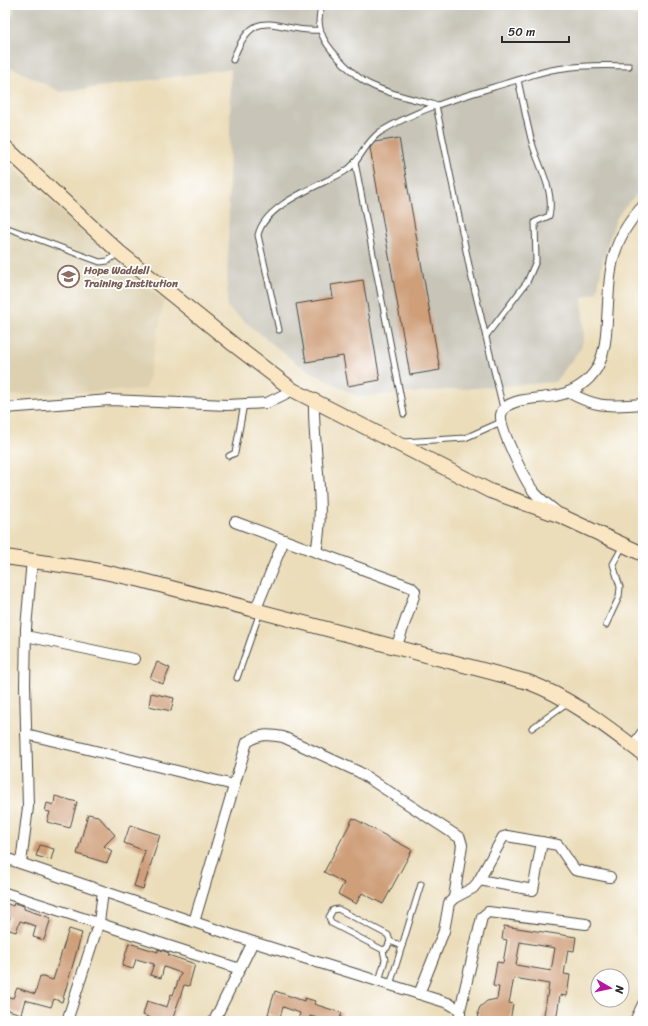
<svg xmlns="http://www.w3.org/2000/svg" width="648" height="1026" viewBox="0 0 648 1026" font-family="Sriracha,sans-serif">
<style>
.built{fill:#dcd0b1}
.industrial{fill:#c8c4b8}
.building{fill:#cf9f79;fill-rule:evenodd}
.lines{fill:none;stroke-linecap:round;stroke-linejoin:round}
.lane-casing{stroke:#484640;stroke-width:7}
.street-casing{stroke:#484640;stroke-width:12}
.secondary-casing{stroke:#484640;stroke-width:16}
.lane{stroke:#fff;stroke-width:5}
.street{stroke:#fff;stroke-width:10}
.secondary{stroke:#fbe6c4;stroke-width:14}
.labels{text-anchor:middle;stroke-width:3.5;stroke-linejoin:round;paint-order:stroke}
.education-label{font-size:11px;font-weight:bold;fill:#785e54;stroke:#fff;text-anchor:start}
</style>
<rect width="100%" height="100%" fill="#fff"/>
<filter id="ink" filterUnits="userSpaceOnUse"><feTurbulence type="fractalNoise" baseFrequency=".025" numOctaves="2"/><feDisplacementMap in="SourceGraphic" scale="8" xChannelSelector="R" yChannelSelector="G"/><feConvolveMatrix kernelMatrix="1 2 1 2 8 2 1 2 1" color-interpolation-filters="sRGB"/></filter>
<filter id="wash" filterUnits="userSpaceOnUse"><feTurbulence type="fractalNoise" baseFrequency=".012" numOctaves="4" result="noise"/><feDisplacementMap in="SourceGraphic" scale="16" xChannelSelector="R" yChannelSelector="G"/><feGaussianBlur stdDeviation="0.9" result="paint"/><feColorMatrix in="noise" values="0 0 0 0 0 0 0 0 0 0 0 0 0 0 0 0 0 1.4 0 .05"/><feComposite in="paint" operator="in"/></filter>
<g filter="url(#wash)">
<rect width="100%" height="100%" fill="#ebddba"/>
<!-- built -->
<path class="built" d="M5,161L104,251L164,301L146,389L5,396Z"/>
<!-- industrial -->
<path class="industrial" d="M16,5H612L643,19V188L624,207L616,219L603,259L597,292L582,298L584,336L581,348L555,382L358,397L296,363L227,307L231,69L61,92L5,64V34Z"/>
<g id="blocks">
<!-- building -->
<g class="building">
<path d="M399,138L440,370L410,375L370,148L375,142Z"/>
<path d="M363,280L380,380L348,386L343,356L306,362L296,304L333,298L331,285Z"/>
<path d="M157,662L170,668L163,684L150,678Z"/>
<path d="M151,693L174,698L171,711L149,706Z"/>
<path d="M55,796L77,802L70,828L47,822L50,812L45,811L47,803L54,805Z"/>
<path d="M88,814L98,816L115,835L104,846L112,851L107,863L77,854Z"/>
<path d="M353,818L412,850L383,904L362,893L356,904L338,894L344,883L324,872Z"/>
<path d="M130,825L160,835L143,889L134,886L145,851L124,843Z"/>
<path d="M40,845L54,849L51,860L36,856Z"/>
<path d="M5,903L13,906L14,903L24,906V909L51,918L44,940L33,937L36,926L20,921L16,932L6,929L10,918L5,916Z"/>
<path d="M504,926L576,937L574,951L568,950L564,974L570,975L567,996L560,995L556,1021H543L549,984L514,978L509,1003L513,1004L510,1021H479L478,1012L480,1007L487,1001L497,999L499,987L493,986L497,962L503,963L507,940L502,939ZM520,942L555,948L551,971L516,965Z"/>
<path d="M69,929L82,933L62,1002L54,999L51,1007L25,1000L21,1014L5,1009V996L13,998L17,988L35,994L40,976L53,980Z"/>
<path d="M129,943L158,952V949L169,953L168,955L195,964L189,986L184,985L172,1021H159L143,1015L147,1001L167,1007L171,994L173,995L181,973L164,967L161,978L150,975L154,964L136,959L133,969L122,966Z"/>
<path d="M275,991L304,1001L305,998L315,1001L314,1004L342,1013L339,1021H327L310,1016L309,1021H298L300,1013L283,1007L280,1018L268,1014Z"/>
</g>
</g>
</g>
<g filter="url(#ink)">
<use href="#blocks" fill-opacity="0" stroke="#484640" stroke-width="1"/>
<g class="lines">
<defs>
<g id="lane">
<path d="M322,5C312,31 329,49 346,66C354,73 361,81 371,85C391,95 414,99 436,105L471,275L503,408"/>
<path d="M233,60C255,0 277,34 320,30"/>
<path d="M355,162L404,414"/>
<path d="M5,227L100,262L108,261L118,253"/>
<path d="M279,330L258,235C265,204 319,186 344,172C360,163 364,143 380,132C419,108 464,96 507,83C523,79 540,71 557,69C581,65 605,65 629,66"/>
<path d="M486,336L527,282L536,261L535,222L549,216C555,192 540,169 533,146C527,125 523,102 518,80"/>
<path d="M403,442L465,438L501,422"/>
<path d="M229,456L235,453L244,404"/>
<path d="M606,625L619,597L620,587L613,564L623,546"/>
<path d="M237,678L260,612"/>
<path d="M532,728L567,703"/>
<path d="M390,941L402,946"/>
<path d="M379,981L385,960L383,950L331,923L329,917L333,910L338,909L388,935L390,941L387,948L383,950"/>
<path d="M390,985L421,884"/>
</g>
<g id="street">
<path d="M568,392C599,409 609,406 643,404"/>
<path d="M314,402C313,452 326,503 316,552"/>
<path d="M5,408L110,400L227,405L267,403L293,390"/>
<path d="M557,512C549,506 540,499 534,492C525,481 499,427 501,415C504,397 541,399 555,396C572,393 588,383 597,368C605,353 606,337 607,321C610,273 608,243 643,206"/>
<path d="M235,522L411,587L415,591L414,596L396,648"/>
<path d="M255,611L284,540"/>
<path d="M26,636L134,659"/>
<path d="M26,734L234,785"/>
<path d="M633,746L643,732"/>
<path d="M5,858L253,942L448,1003L460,1010V1021"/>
<path d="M21,863L28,807L25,685L26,628L32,560"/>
<path d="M479,880L533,890L542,842"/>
<path d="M5,893L240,969"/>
<path d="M194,922L247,742C259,734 268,734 283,737L359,772L460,838L462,845L454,898"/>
<path d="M419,994L444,931L449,903L454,898L473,888L478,882L503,837L507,836L558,845L575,870L610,877"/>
<path d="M460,1010L482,917L488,912L586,924"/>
<path d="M67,1021L99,922L103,892"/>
<path d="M214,1021L253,942"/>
<path d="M635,1021L643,1004"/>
</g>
<g id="secondary">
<path d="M5,147L119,252L233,344L293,390L490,491L561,516L643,554"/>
<path d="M5,557L90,569L141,580L528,682C571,698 607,727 643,754"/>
</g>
</defs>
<!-- lane casing -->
<use href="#lane" class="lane-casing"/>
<!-- street casing -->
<use href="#street" class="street-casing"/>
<!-- secondary casing -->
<use href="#secondary" class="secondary-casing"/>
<!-- lane -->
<use href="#lane" class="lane"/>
<!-- street -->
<use href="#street" class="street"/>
<!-- secondary -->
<use href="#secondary" class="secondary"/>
</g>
</g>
<!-- icons -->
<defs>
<symbol id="university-ring" viewBox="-11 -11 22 22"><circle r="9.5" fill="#fff" stroke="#8d6e63" stroke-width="1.5"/><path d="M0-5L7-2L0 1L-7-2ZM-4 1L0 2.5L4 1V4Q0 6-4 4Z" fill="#8d6e63"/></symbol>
</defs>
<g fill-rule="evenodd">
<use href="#university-ring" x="56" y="264" width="25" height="25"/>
</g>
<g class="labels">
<!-- education labels -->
<g class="education-label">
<text x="84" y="274">Hope Waddell<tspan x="84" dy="13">Training Institution</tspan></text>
</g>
</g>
<!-- margin -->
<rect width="648" height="1026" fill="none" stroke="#fff" stroke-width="20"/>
<!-- north arrow -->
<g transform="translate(610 988) rotate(99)"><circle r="19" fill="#ffffff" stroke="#aaaaaa"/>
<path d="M0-3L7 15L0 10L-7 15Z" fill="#b5179e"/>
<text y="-6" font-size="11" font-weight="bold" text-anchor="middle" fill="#2b2b2b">N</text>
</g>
<!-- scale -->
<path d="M502 36v6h67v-6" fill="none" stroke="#2b2b2b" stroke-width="2"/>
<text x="508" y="36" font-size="12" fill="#2b2b2b" stroke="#ffffff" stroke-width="3" paint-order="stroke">50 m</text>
</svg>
